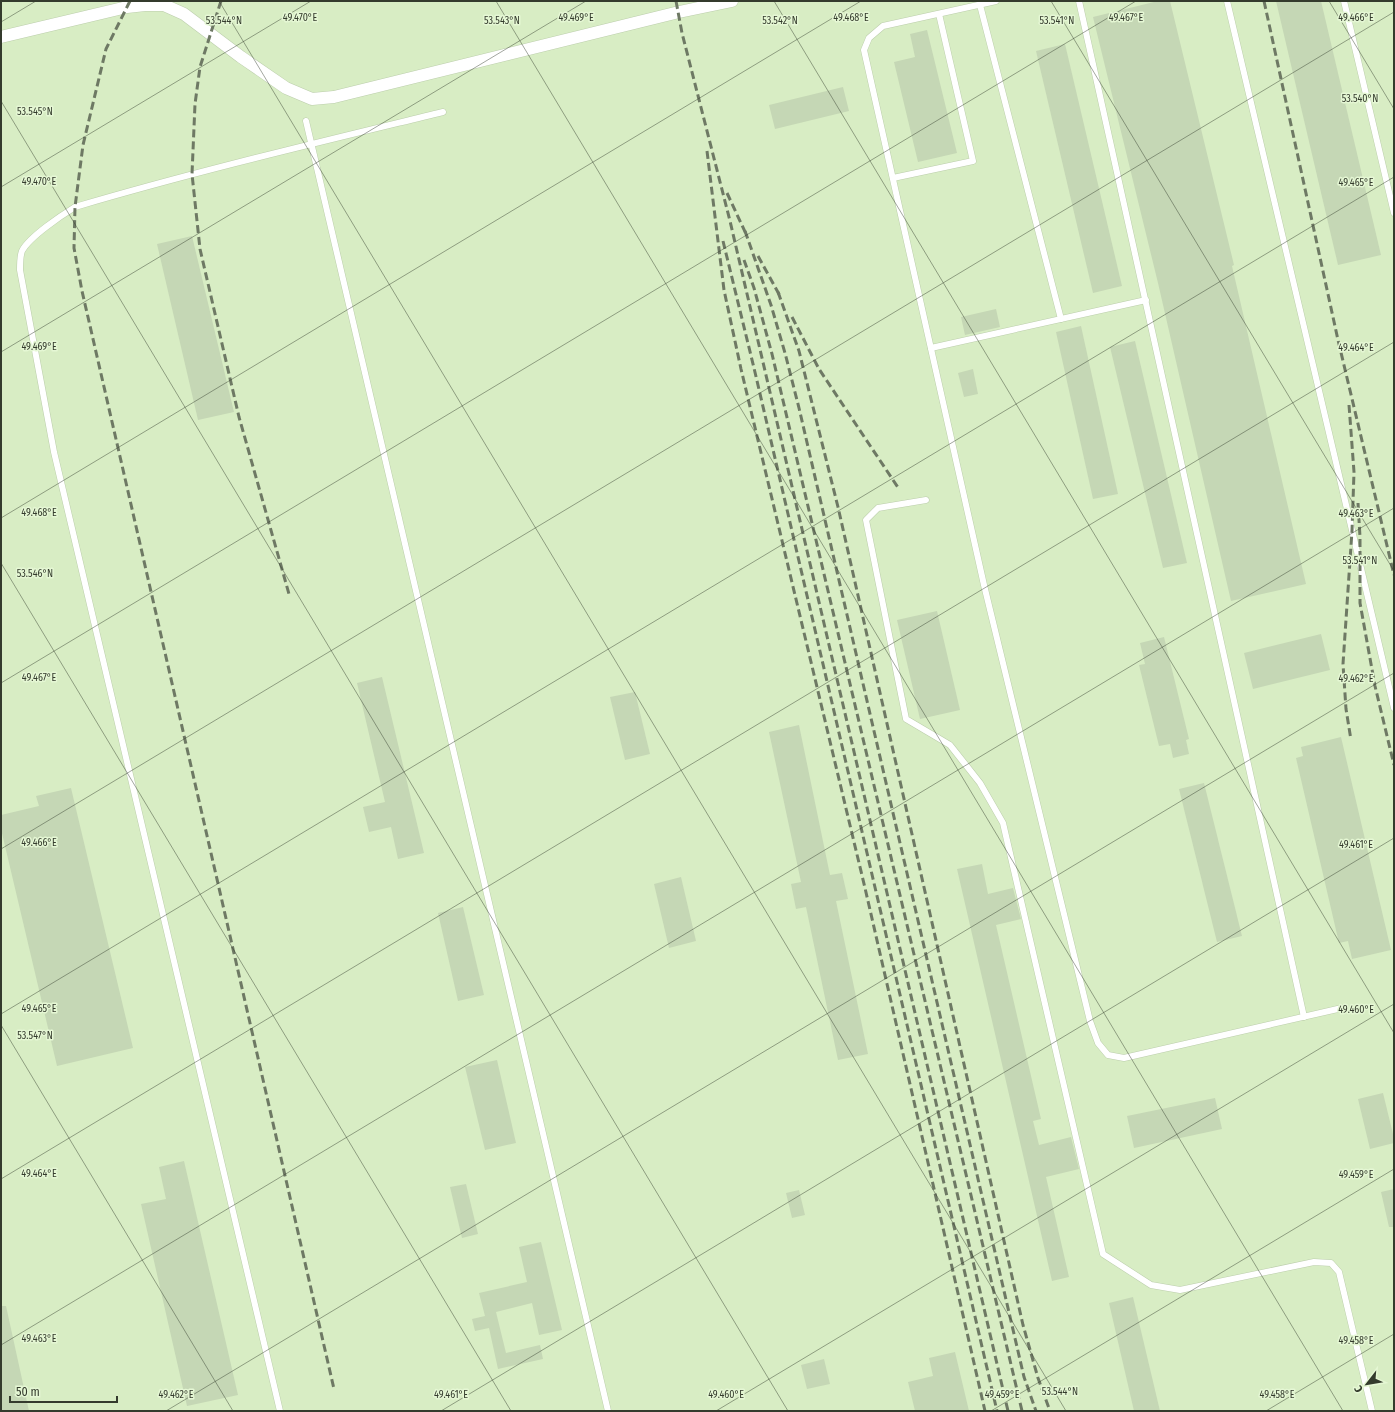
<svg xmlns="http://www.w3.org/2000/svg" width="1395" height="1412" viewBox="0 0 1395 1412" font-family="'Fira Sans Condensed',sans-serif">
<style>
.built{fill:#d8edc4}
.building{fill:#c5d7b5}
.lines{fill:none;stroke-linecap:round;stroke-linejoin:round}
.lane-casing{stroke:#bcceac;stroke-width:7}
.street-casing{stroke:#bcceac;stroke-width:13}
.lane{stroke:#fff;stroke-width:6}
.street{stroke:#fff;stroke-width:12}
.rail{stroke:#6e7964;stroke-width:3;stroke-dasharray:8 4;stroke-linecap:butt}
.ticks{fill:none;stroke:#343b2d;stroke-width:1;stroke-opacity:0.45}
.ticks-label{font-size:10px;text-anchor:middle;fill:#343b2d;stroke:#e5f7d4;stroke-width:3;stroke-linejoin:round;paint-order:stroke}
</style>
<rect width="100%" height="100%" fill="#e5f7d4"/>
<!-- built -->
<rect class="built" x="1" y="1" width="1393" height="1410"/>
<!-- building -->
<g class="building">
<path d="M1158,1H1170L1234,265L1232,266L1306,584L1231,601L1158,283L1093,17Z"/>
<path d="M1276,1H1321L1381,255L1338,265Z"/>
<path d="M927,30L957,153L918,162L894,62L915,57L910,34Z"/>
<path d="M1065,44L1122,286L1093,293L1036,51Z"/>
<path d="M843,87L849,111L775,129L769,105Z"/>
<path d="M192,236L234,412L198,420L157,244Z"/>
<path d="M996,309L1000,327L965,335L961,317Z"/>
<path d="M1081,326L1118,494L1093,499L1056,332Z"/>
<path d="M1135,341L1187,563L1163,568L1110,347Z"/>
<path d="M973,369L978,394L964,397L958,373Z"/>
<path d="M937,611L960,710L920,719L897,620Z"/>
<path d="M1321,634L1330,670L1253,689L1244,653Z"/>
<path d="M1164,637L1189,739L1186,740L1189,754L1173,758L1170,744L1159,746L1139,665L1145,664L1140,643Z"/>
<path d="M382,677L424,853L398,859L391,827L369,832L363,807L385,802L357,683Z"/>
<path d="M635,692L650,754L625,760L610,697Z"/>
<path d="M799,725L830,875L842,873L848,899L836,901L868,1054L838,1060L806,907L796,909L791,884L801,882L769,732Z"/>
<path d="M1341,737L1391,950L1352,959L1348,941L1339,943L1296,758L1303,756L1301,747Z"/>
<path d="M1204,783L1242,936L1217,942L1179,789Z"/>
<path d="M71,788L133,1048L57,1066L1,829V815L39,806L36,796Z"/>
<path d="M982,864L988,894L1013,888L1021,919L996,925L1041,1119L1033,1121L1039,1145L1071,1137L1079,1169L1046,1177L1069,1277L1052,1281L957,869Z"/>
<path d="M681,877L696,941L669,948L654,884Z"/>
<path d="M463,907L484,995L458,1001L438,913Z"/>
<path d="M497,1060L516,1143L485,1150L465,1067Z"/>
<path d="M1383,1093L1394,1138V1143L1370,1149L1358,1099Z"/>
<path d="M1215,1098L1222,1129L1134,1148L1127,1116Z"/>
<path d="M184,1161L238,1395L187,1406L141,1204L166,1199L159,1167Z"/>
<path d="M466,1184L478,1234L462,1238L450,1187Z"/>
<path d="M1394,1189V1227H1389L1381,1192Z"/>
<path d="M799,1190L805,1215L792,1218L786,1193Z"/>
<path d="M541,1242L562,1330L539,1335L532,1303L496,1312L506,1353L540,1345L543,1359L498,1369L489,1328L475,1331L472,1319L485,1316L479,1293L527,1282L519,1247Z"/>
<path d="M1133,1297L1160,1411H1134L1109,1303Z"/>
<path d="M1,1306H6L29,1411H1Z"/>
<path d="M955,1352L969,1411H915L908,1382L933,1376L929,1358Z"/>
<path d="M824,1359L830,1384L807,1389L801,1365Z"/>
</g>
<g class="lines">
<defs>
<g id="lane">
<path d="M996,1L883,26L869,38L864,50L984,585L1090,1021L1098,1043L1108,1055L1124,1058L1342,1008"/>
<path d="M1079,1L1304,1017"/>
<path d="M1227,1L1394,708"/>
<path d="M1344,1L1394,213"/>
<path d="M980,5L1061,319"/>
<path d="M306,121L608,1411"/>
<path d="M893,178L973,161L939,14"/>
<path d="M931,348L1146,300"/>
<path d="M926,500L878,508L866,520L906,719L950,745L980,783L1003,823L1103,1254L1151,1285L1180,1290L1314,1262L1331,1263L1339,1272L1372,1411"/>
<path d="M280,1411L54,452L20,270C20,265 20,256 22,251C29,237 62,215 75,207C197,171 320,142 443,112"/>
</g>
<path id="street" d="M1,37L127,7L145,5H164L184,14L241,57L286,88L312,99L334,97L679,12L732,1"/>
</defs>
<!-- lane casing -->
<use href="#lane" class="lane-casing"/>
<!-- street casing -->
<use href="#street" class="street-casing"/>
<!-- lane -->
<use href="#lane" class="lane"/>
<!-- street -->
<use href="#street" class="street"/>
<!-- rail -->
<g class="rail">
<path d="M130,1L106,49L83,145L75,207L74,248L82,291L334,1389"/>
<path d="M221,1L200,67L195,104L192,174L200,249L239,417L289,594"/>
<path d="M676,1L682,33L730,221L1008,1411"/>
<path d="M1264,1L1338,340L1394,575"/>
<path d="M707,151L724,290L741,369L865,888L985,1411"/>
<path d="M727,193L747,236"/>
<path d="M745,231L771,305L785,353L799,408L1024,1377L1036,1411"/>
<path d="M723,241L754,368L997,1411"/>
<path d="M758,256L780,296"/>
<path d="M744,260L754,288L772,354L1022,1411"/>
<path d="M778,292L799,351L838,507L1023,1325L1038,1378L1050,1411"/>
<path d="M792,317L819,369L899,489"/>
<path d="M1349,405L1354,472L1352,531L1343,664L1346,709L1351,740"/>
<path d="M1358,503L1360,537V603L1375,686L1394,765"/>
</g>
</g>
<!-- ticks -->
<path class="ticks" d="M219,1L1066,1411M496,1L1343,1411M774,1L1394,1033M1051,1L1394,571M1329,1L1394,109M1,22L36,1M1,101L788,1411M1,187L311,1M1,352L586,1M1,518L861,1M1,563L511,1411M1,683L1136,1M1,849L1394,12M1,1014L1394,177M1,1025L233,1411M1,1179L1394,342M1,1345L1394,508M166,1411L1394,673M441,1411L1394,838M716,1411L1394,1004M991,1411L1394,1169M1266,1411L1394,1334"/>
<g class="ticks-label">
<text x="300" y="21">49.470°E</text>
<text x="576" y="21">49.469°E</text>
<text x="851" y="21">49.468°E</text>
<text x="1126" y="21">49.467°E</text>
<text x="1356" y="21">49.466°E</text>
<text x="224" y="24">53.544°N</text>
<text x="502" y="24">53.543°N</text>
<text x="780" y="24">53.542°N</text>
<text x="1057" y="24">53.541°N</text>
<text x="1360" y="102">53.540°N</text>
<text x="35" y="115">53.545°N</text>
<text x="39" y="185">49.470°E</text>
<text x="1356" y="186">49.465°E</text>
<text x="39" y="350">49.469°E</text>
<text x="1356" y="351">49.464°E</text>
<text x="39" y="516">49.468°E</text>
<text x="1356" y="517">49.463°E</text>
<text x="1360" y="564">53.541°N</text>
<text x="35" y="577">53.546°N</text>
<text x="39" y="681">49.467°E</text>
<text x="1356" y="682">49.462°E</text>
<text x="39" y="846">49.466°E</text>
<text x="1356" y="848">49.461°E</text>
<text x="39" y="1012">49.465°E</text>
<text x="1356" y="1013">49.460°E</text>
<text x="35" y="1039">53.547°N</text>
<text x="39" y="1177">49.464°E</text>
<text x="1356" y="1178">49.459°E</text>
<text x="39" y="1342">49.463°E</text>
<text x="1356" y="1344">49.458°E</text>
<text x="1060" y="1395">53.544°N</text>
<text x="176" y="1398">49.462°E</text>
<text x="451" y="1398">49.461°E</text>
<text x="726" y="1398">49.460°E</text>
<text x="1002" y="1398">49.459°E</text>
<text x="1277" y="1398">49.458°E</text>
</g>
<!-- border -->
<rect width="1395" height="1412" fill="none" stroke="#343b2d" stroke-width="4"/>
<!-- north arrow -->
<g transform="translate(1367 1384) rotate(239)" stroke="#e5f7d4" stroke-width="3" paint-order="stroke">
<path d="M0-3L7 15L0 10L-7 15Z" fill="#343b2d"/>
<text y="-6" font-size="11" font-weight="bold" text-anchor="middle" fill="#343b2d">С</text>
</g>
<!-- scale -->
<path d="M10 1396v6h107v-6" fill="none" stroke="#343b2d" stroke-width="2"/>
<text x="16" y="1396" font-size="12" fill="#343b2d" stroke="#e5f7d4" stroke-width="3" paint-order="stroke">50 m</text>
</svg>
